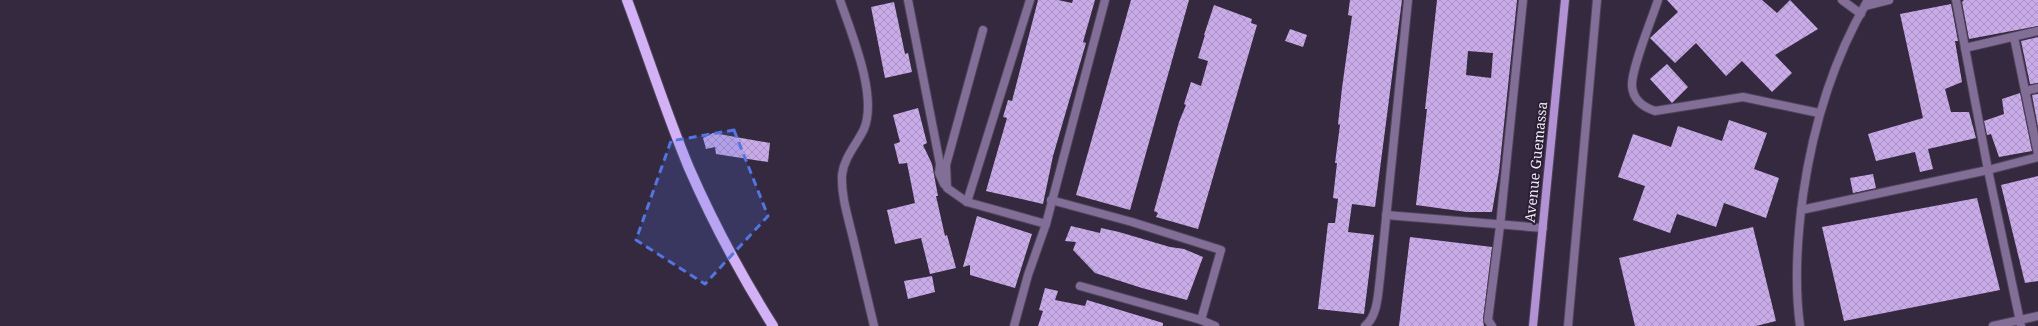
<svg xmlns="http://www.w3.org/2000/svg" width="2038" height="326" viewBox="0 0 2038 326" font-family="'Noto Serif',serif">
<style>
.building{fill:url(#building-cross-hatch);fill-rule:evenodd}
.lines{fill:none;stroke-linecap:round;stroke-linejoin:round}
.street-casing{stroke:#4e4459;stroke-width:10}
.secondary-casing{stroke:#4e4459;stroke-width:10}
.primary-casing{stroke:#4e4459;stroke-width:12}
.street{stroke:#836e98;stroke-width:8}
.secondary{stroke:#b391d5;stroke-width:8}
.primary{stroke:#d3b1f7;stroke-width:10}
.marked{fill:#5275e0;fill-opacity:0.2;stroke:#5275e0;stroke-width:3;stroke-dasharray:8 5;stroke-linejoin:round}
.labels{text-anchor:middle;stroke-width:4;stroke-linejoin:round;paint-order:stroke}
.street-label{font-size:14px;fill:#f0e9f7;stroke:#2a1f34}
</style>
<defs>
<pattern id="building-cross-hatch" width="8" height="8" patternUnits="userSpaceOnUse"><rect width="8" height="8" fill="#caabe9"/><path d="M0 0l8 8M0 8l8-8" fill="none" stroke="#aa92c1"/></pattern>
</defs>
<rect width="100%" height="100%" fill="#34293f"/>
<!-- building -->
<g class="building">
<path d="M1038,0H1058L1072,3L1073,0H1095L1083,42L1086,43L1053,156L1043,204L986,191L1007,118L1003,117L1008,100L1012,101Z"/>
<path d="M1131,0H1189L1130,210L1076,195Z"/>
<path d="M1350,0H1402L1375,207L1352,204L1348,232L1374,235L1364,314L1318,309L1328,223H1335L1338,199L1333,198L1337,163H1335L1340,125L1338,124L1342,88L1352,16L1348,15Z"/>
<path d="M1437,0H1517L1499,172L1492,212H1467L1416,205L1427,109H1425ZM1468,51L1493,53L1491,78L1466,75Z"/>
<path d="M1667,0H1762L1777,13L1790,0L1818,29L1775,55L1792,73L1772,92L1742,61L1726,76L1696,43L1675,63L1650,38L1678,12Z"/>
<path d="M1964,0H2038V26L1969,39L1962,2Z"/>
<path d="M894,2L905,54L908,53L912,72L885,78L871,7Z"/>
<path d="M1951,4L1958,41H1955L1962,82L1945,89L1951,112H1969L1976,138L1928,149L1933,169L1920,172L1915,152L1876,161L1868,134L1923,118L1900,14Z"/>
<path d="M1214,5L1252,19L1251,23L1257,25L1198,229L1156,217L1158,213L1154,211L1179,122L1186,105L1184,104L1191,82L1201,86L1208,61L1198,58L1205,35H1204Z"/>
<path d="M1290,29L1307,35L1303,47L1285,41Z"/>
<path d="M2038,37V83L2030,84L2021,41Z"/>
<path d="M1667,64L1688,87L1672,103L1650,79Z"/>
<path d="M2020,93L2032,151L1999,157L1991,134L1987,135L1984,121L2004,114L2002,99Z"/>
<path d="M2038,94V127L2032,95Z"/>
<path d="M918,108L927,143L923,145L932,164L938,196H936L945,236L947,235L956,268L930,274L921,238L895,244L887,210L915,203L907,163L899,164L894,144L900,142L893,115Z"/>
<path d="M1729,120L1767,133L1754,169L1779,178L1766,218L1724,203L1716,227L1677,214L1670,233L1633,220L1645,186L1618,177L1633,134L1671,147L1678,126L1722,141Z"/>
<path d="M713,133L770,143L768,162L716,154L715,147L706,149L703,138Z"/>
<path d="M1873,174L1876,188L1853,193L1850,178Z"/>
<path d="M2038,176V281L2025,283L2001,185Z"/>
<path d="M1977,198L2000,290L1844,321L1822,227Z"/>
<path d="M977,216L1032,234L1015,288L970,275V265L963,267Z"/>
<path d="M1071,226L1100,233L1101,228L1119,232L1170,247L1184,249L1203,257L1187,300L1142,288L1095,273L1073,250L1076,242L1065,241Z"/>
<path d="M1753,227L1776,321L1756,326H1635L1619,258Z"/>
<path d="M1410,237L1492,247L1483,319L1484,326H1399Z"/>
<path d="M932,276L935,292L908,299L904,281Z"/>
<path d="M1045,288L1058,291L1055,300L1085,306L1087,300L1163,323V326H1038L1043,311L1039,310Z"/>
</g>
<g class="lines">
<defs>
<g id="street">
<path d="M840,0C851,33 878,95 864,129C857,144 844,157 842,175C841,196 848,217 853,238C860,267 867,297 874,326"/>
<path d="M908,0L940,164L939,173L944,184"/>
<path d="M1658,0C1652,19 1631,69 1632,86C1633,100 1643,107 1655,111L1743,97L1819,113"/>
<path d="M1842,0L1861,14"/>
<path d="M1956,0L1988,170L2021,326"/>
<path d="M1865,6L1889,0"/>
<path d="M983,30L946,165L947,188L967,202L1046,224"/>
<path d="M2014,37L2038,154"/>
<path d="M1965,48L2038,31"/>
<path d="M2025,91L2038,88"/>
<path d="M1051,200L1132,222L1221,250L1201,320"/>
<path d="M967,202L1030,0"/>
<path d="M1801,210L1988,170L2038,157"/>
<path d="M1386,215L1543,228"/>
<path d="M1080,286L1201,320L1215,326"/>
<path d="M1014,326L1028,275L1046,224L1105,0"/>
<path d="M1365,326C1378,316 1378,293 1380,278L1408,0"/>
<path d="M1492,326L1488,320L1500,226L1523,0"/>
<path d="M1568,326L1597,0"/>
<path d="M1800,326C1794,282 1797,239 1803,195C1813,126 1832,61 1868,0"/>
<path d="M1993,326L2038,316"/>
</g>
<path id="secondary" d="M1533,326L1565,0"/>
<path id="primary" d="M627,0C648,56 666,113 689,168C713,223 741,275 773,326"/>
</defs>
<!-- street casing -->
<use href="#street" class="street-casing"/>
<!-- secondary casing -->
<use href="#secondary" class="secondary-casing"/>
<!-- primary casing -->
<use href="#primary" class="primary-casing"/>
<!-- street -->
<use href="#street" class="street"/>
<!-- secondary -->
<use href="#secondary" class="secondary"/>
<!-- primary -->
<use href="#primary" class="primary"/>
</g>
<!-- marked area -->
<path class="marked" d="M734,130L768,216L705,284L636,240L671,141Z"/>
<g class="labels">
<!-- street labels -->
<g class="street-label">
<text transform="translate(1536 162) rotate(-84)" y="5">Avenue Guemassa</text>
</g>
</g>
</svg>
